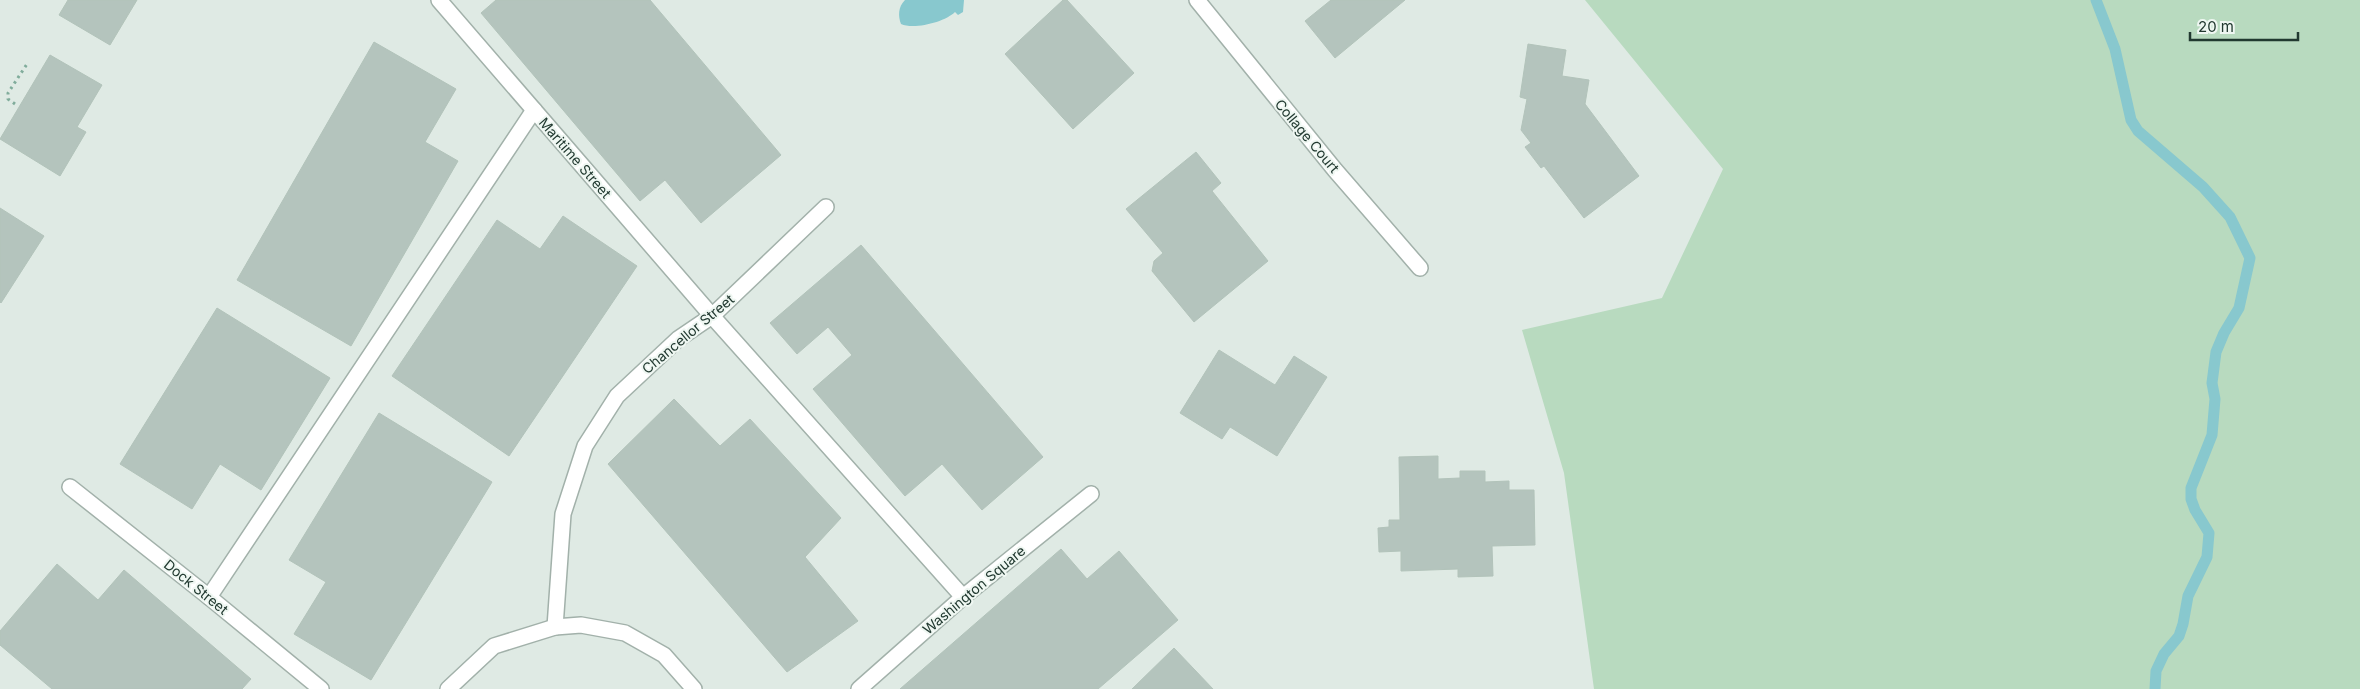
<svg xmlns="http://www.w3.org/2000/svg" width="2360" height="689" viewBox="0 0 2360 689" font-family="Inter,sans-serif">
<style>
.green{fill:#b8dabf}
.water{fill:#88c8ce}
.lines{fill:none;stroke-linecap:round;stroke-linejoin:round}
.stream{stroke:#88c8ce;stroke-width:11}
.building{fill:#b4c4bd;stroke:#b2c3ba}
.minor-casing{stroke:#a2b1aa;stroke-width:18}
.path{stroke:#80ac9b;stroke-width:3;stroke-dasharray:2.5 4;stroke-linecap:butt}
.minor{stroke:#fff;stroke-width:15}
.labels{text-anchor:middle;stroke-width:4;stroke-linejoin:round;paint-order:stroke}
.street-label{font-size:14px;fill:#213930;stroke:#eff7f2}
</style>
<rect width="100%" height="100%" fill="#dfeae4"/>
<!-- green -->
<path class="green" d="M1585,0H2360V689H1594L1564,473L1522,330L1662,298L1723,169Z"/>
<!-- water -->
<path class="water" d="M905,0H964L963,12L958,15L955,12C945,22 914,30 901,24C898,16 898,7 905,0Z"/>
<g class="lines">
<!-- stream -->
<path class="stream" d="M2096,0L2115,49L2131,120L2138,131L2203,187L2230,217L2250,258L2239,308L2224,333L2216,352L2212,383L2215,399L2212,435L2191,488V499L2195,510L2209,533L2207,557L2188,596L2183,624L2179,636L2164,654L2156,671L2155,689"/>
</g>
<!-- building -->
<g class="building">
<path d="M68,0H137L110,45L59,15Z"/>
<path d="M496,0H650L781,155L701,223L665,180L640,201L481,13Z"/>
<path d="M1063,0H1067L1134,73L1073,129L1005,54Z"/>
<path d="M1331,0H1405L1335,58L1305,21Z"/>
<path d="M374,42L456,89L425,142L458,161L351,346L237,280Z"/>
<path d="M1528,44L1566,50L1562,76L1589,80L1585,104L1639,176L1584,218L1544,166L1541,168L1525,147L1531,143L1521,130L1527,99L1520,97Z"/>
<path d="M50,55L102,85L77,127L86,132L60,176L0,139Z"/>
<path d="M1196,152L1221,183L1212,191L1268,261L1194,322L1152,271L1154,261L1163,253L1126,209Z"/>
<path d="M0,208L44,236L1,303L0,302Z"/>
<path d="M563,216L637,266L509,456L392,376L497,220L540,249Z"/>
<path d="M861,245L1043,457L982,510L942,464L905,496L813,389L852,355L828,327L797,354L770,323Z"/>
<path d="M217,308L330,378L261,490L220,464L192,509L120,464Z"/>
<path d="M1219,350L1275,385L1294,356L1327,377L1277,456L1230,427L1222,439L1180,413Z"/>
<path d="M674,399L720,446L750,419L841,518L805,557L858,621L787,672L608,464Z"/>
<path d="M379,413L492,482L371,680L294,634L326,582L289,560Z"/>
<path d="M1438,456V479L1460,478V471H1485V482L1509,481V490H1534L1535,545L1492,546L1493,576L1458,577V569L1401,571V551L1379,552L1378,528L1389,527V520H1400L1399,457Z"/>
<path d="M1061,549L1087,579L1119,551L1178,620L1098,689H900Z"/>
<path d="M57,564L98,600L124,570L251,679L242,689H52L0,645V631Z"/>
<path d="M1174,648L1213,689H1132Z"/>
</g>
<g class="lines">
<defs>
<g id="minor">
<path d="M439,0L712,316L963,597"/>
<path d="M1197,0L1335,170L1420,268"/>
<path d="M70,487L209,597L321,689"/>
<path d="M209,597L534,110"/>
<path d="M555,627L563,514L585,446L617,396L678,339L712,316L826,207"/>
<path d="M448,689L494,646L555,627L581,625L625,633L664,655L694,689"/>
<path d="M859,689L963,597L1091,494"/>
</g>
</defs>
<!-- minor casing -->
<use href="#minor" class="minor-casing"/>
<!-- path -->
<path class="path" d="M15,104L8,99V93L27,64"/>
<!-- minor -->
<use href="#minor" class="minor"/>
</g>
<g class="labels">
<!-- street labels -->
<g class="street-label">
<text transform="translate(1307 136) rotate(50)" y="5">Collage Court</text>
<text transform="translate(575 158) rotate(49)" y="5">Maritime Street</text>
<text transform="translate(688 334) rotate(-40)" y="5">Chancellor Street</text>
<text transform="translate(196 587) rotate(39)" y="5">Dock Street</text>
<text transform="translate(974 590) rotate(-40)" y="5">Washington Square</text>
</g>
</g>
<!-- scale -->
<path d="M2190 32v8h108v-8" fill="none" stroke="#213930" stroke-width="2.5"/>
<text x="2198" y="32" font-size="15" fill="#213930" stroke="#eff7f2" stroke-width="4" paint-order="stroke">20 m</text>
</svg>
